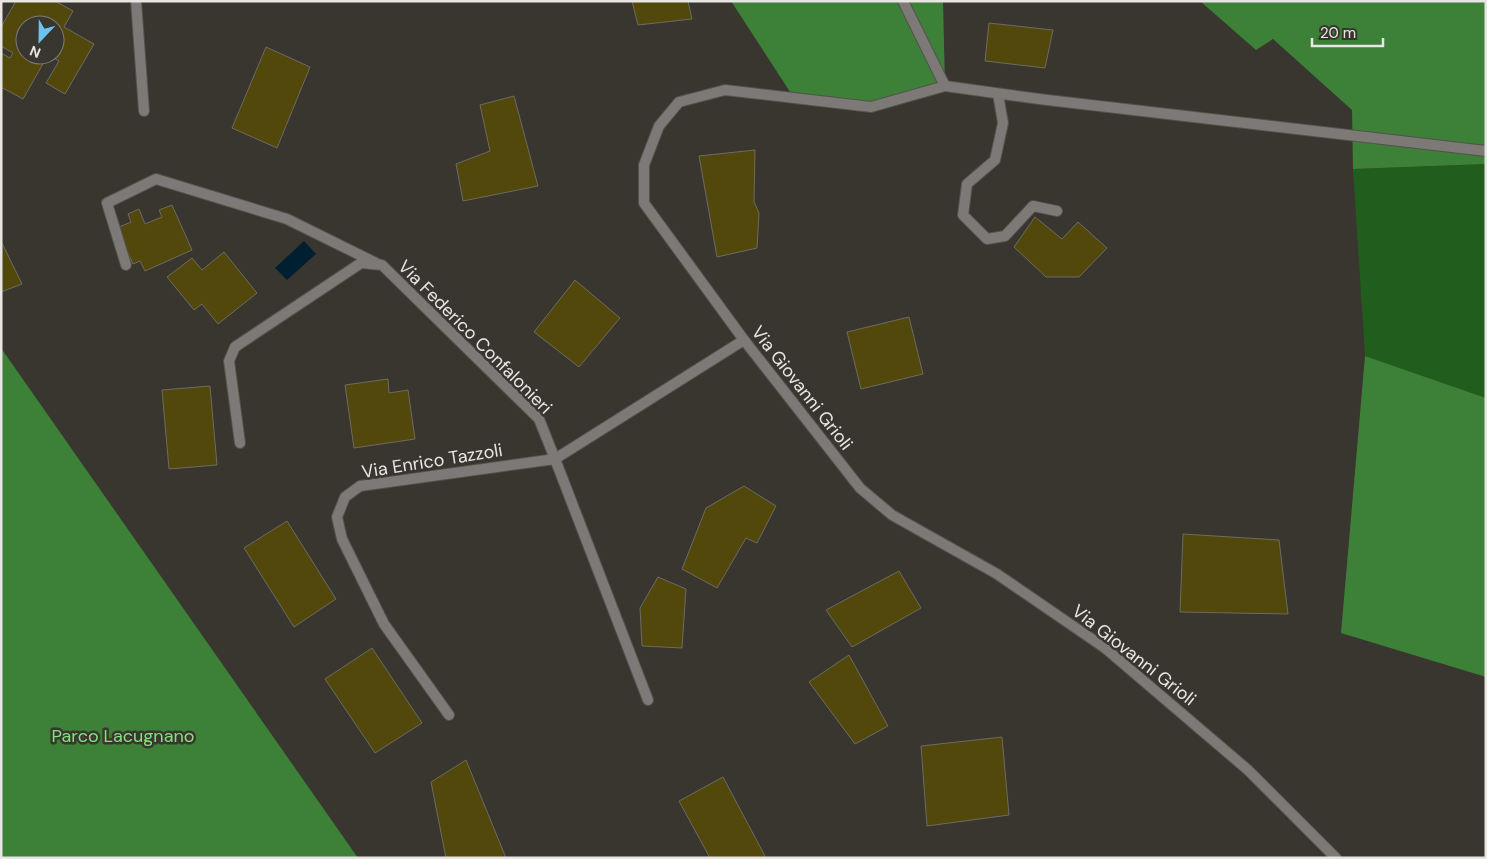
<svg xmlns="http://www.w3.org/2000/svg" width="1487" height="859" viewBox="0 0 1487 859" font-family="'DM Sans',sans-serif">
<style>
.green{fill:#215e1d}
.forest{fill:#3d8138}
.water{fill:#001f31}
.building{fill:#53480c;stroke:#6c6b63}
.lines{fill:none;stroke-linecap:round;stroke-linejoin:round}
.service-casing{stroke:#54524c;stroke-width:12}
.minor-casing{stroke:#54524c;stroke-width:12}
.service{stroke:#7c7976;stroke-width:10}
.minor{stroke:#7c7976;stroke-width:10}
.labels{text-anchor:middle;stroke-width:5;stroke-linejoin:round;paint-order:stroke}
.street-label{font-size:18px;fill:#e7e6e2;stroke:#38362f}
.park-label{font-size:18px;fill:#87e07f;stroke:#38362f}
</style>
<rect width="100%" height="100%" fill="#38362f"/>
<!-- green -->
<path class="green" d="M1486,164V398L1365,356L1353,169Z"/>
<!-- forest -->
<g class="forest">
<path d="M731,1H943L945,86L871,107L794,98Z"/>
<path d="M1200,1H1486V164L1353,169L1352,110L1273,39L1256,50Z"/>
<path d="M1,348L358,858H1Z"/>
<path d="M1365,356L1486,398V677L1341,633Z"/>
</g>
<!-- water -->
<path class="water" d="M304,241L316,254L287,280L275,268Z"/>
<!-- building -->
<g class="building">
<path d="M16,1H55L73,11L64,27L94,44L65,94L46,83L59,61L49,55H55V25H25V55H48L23,99L1,87V53L10,58L13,53L1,46V27Z"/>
<path d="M632,1H688L692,19L638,25Z"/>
<path d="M989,23L1053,30L1045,68L985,61Z"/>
<path d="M266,47L310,67L277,148L232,128Z"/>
<path d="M514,96L538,186L463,201L456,164L490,151L480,105Z"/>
<path d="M755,150L754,202L759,213L757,248L717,257L699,156Z"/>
<path d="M172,205L192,250L145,271L140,261L133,264L117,228L131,222L128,214L139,209L145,224L162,217L159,210Z"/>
<path d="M1035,217L1062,239L1078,222L1107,248L1079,277H1046L1014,247Z"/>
<path d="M1,241L22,284L1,292Z"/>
<path d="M224,252L257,293L218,324L202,304L194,310L167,277L192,258L202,270Z"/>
<path d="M575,280L620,318L579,367L534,332Z"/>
<path d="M909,317L923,374L861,389L847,332Z"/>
<path d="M388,379L389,393L408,390L415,439L354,448L345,385Z"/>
<path d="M210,386L217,465L169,469L162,390Z"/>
<path d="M744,486L776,506L757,543L746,538L717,588L682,569L706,508Z"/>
<path d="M287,521L336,599L294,627L244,548Z"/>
<path d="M1183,534L1279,540L1288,614L1180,612Z"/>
<path d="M899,571L921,608L852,647L826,610Z"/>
<path d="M658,577L686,589L682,648L642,646L640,608Z"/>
<path d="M372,648L422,723L375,753L325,679Z"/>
<path d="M849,655L888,726L855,744L809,682Z"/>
<path d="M1002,737L1009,815L927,826L921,746Z"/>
<path d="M466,760L506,858H446L431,782Z"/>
<path d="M723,777L766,858H710L679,801Z"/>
</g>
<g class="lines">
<defs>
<g id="service">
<path d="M136,1L144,111"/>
<path d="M998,94L1003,123L995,160L967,184L963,215L987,239L1005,236L1033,206L1057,211"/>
<path d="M1039,99L1486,151"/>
<path d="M126,265L107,203L156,179L287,219L378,264"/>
<path d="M555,459L648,700"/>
</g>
<g id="minor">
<path d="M903,1L945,86L871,107L725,90L679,102L659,126L644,165V203L744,340L860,488L892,515L997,574L1105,648L1248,770L1336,858"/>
<path d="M945,86L1039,99"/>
<path d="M240,443L229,361L235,347L361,263L382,265L539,419L555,459"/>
<path d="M449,715L384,624L342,539L337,517L345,497L360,486L555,459L744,340"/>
</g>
</defs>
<!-- service casing -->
<use href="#service" class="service-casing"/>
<!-- minor casing -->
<use href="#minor" class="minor-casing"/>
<!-- service -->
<use href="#service" class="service"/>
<!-- minor -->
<use href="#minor" class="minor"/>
</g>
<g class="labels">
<!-- street labels -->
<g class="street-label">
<text transform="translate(475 337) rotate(45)" y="6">Via Federico Confalonieri</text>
<text transform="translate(802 388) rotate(52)" y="6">Via Giovanni Grioli</text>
<text transform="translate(432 461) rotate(-9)" y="6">Via Enrico Tazzoli</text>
<text transform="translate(1134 655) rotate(38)" y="6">Via Giovanni Grioli</text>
</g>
<!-- park labels -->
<g class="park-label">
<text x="123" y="742">Parco Lacugnano</text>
</g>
</g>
<!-- border -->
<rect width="1487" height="859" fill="none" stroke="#e7e6e2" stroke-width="5"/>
<!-- north arrow -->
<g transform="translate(40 40) rotate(202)"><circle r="24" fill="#38362f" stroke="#7e7c77"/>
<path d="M0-4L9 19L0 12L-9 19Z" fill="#6cc3f2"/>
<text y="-8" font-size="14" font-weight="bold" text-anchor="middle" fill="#e7e6e2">N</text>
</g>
<!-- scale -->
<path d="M1312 38v8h71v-8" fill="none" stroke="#e7e6e2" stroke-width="2.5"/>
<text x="1320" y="38" font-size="15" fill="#e7e6e2" stroke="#38362f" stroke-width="4" paint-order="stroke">20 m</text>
</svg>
